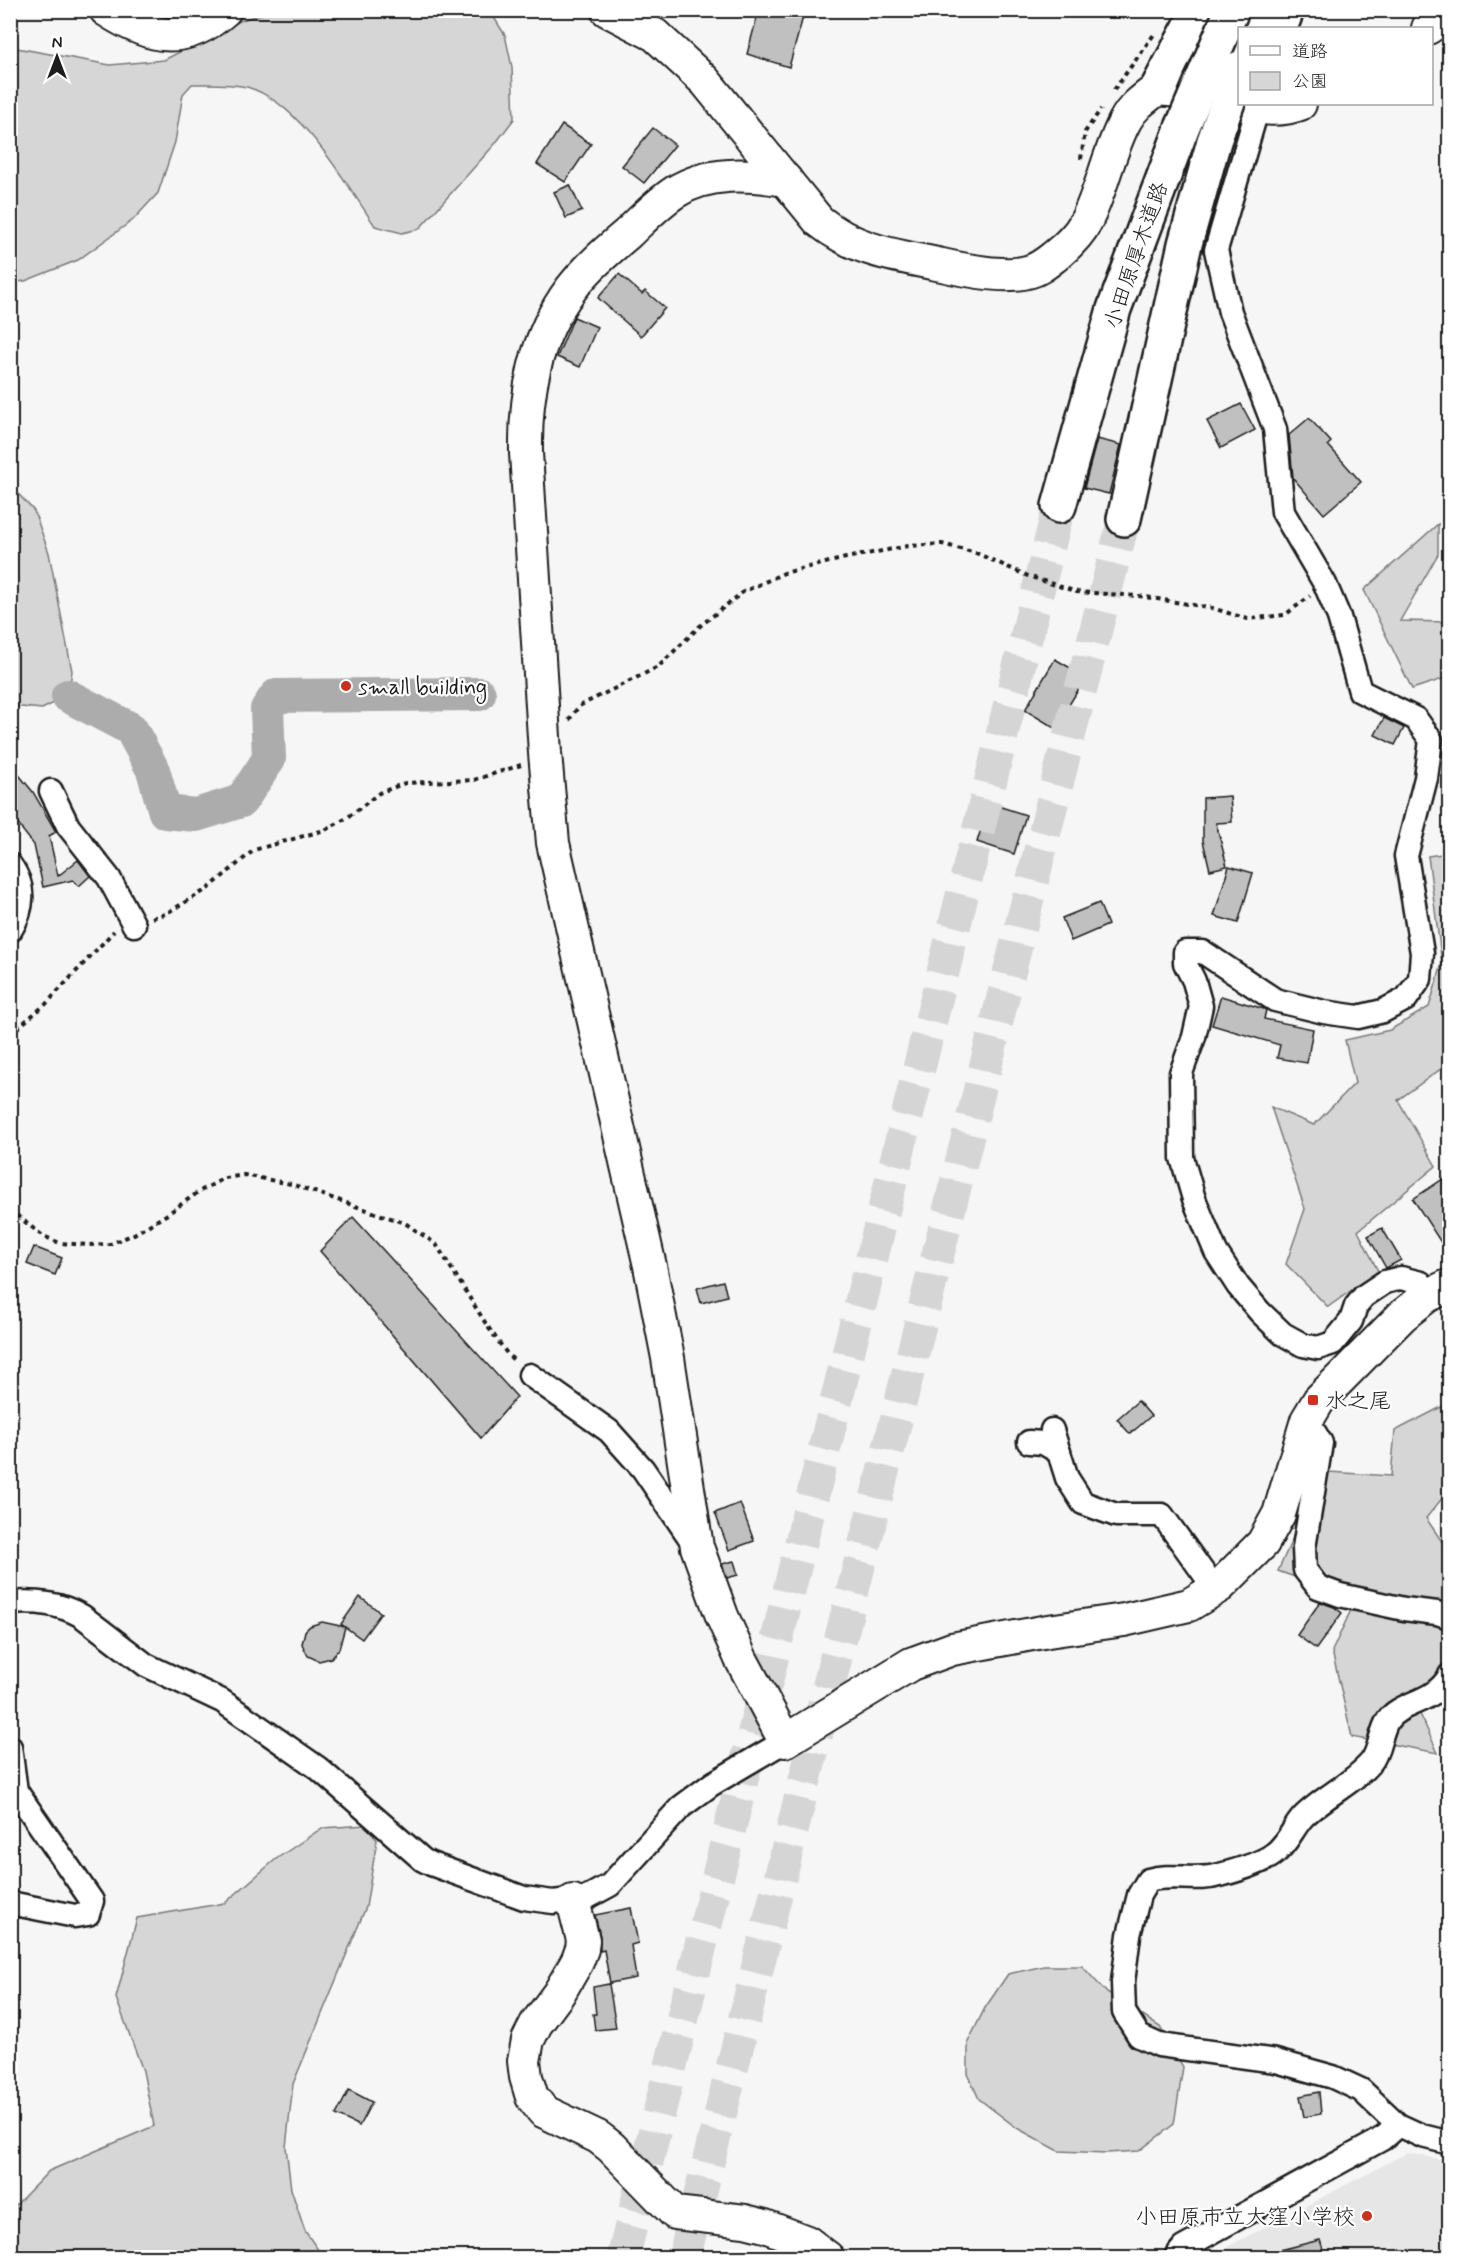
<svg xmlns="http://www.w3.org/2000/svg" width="1460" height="2268" viewBox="0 0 1460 2268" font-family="Mynerve,'Klee One',sans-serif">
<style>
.built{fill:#e6e6e6}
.green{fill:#d6d6d6;stroke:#797979;stroke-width:1.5}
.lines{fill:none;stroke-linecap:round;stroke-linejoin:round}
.river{stroke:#acacac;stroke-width:34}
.building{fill:#c0c0c0;stroke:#1c1c1c;stroke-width:1.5}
.highway-tunnel{stroke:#d5d5d5;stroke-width:33;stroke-dasharray:33 16;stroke-linecap:butt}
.street-casing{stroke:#1c1c1c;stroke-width:27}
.secondary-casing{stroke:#1c1c1c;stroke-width:36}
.highway-casing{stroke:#1c1c1c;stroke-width:38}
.path{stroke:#1c1c1c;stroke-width:4;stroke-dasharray:4.5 4.5;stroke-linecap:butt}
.street{stroke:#fff;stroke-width:22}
.secondary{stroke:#fff;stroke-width:32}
.highway{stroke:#fff;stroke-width:33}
.highway-bridge-casing{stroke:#1c1c1c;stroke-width:38;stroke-linecap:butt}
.highway-bridge{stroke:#fff;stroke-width:33}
.poi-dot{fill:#c8321e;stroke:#fff;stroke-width:2}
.labels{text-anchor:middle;stroke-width:4.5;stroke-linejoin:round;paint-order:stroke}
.street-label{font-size:22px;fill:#1c1c1c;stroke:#fff}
.poi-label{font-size:22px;fill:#1c1c1c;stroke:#fff;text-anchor:start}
</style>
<rect width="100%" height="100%" fill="#f6f6f6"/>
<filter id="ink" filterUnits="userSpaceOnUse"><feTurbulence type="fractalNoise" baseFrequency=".0167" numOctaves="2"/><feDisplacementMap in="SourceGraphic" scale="12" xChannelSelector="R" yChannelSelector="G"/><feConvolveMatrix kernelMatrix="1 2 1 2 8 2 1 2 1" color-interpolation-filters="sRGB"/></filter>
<g filter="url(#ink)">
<!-- built -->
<path class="built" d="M1407,2153L1449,2161V2257L1206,2258Z"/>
<!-- green -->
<g class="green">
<path d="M274,10L490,11L505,35L512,67L514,119L495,144L419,229L402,233L375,226C345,182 300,102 247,87C229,83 210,84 192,84L183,94L175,142L158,193L133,220L78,260L25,281L11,283V47L110,65L164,60L242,20Z"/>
<path d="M11,486L34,511L49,553L72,671L68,696L42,709L11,706Z"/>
<path d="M1438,524V554L1400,621L1449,622V677L1412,689L1364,590Z"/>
<path d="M1449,853V1063L1398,1100L1436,1166L1358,1231L1378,1271L1328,1307L1286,1264L1305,1209L1271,1107L1314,1125L1355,1083L1345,1040L1390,1030L1429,1007L1442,964L1428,856Z"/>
<path d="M1449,1403V1490L1426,1518L1449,1552V1680L1410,1692L1438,1753L1352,1737L1332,1651L1356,1599L1278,1571L1299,1524L1313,1471L1391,1476L1395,1431Z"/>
<path d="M366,1825L377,1840L366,1907L293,2084L286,2147L291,2189L305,2231L323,2257H11L10,2211L49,2171L154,2126L143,2071L116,1998L137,1918L225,1903L276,1859L322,1828Z"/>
<path d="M1044,1966H1082L1107,1993L1160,2027L1183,2067L1174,2124L1139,2151L1107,2153L1059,2151L1017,2128L979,2099L968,2074V2042L985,2008L1008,1974Z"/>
</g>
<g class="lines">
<!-- river -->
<path class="river" d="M68,696L131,729L153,770L165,812L196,815L241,801L269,759L267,709L276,696L479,694"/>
</g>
<!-- building -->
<g class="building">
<path d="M759,10H805L789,67L747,54Z"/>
<path d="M562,125L591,144L565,182L537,164Z"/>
<path d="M653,128L675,145L644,183L622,166Z"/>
<path d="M570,185L582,211L566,218L554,192Z"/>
<path d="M619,274L642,294L645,291L665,308L641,336L598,298Z"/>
<path d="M574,317L597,327L580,367L557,357Z"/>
<path d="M1241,404L1255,430L1221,448L1207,421Z"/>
<path d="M1309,418L1331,442L1328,445L1361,482L1324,514L1293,478L1289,435Z"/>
<path d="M1097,439L1121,445L1109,494L1084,488Z"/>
<path d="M1055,659L1086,677L1055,728L1025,710Z"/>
<path d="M1384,718L1404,728L1395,745L1375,735Z"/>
<path d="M10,764L33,792L56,832L49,836L58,876L78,860L90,876L79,886L73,880L43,887L34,845L10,814Z"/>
<path d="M1230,796L1232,822L1216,823L1227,866L1210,870L1203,841V798Z"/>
<path d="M989,803L1026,815L1014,854L977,842Z"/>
<path d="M1229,866L1253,873L1238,923L1214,916Z"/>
<path d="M1099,903L1108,925L1071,941L1062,918Z"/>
<path d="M1221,996L1264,1009L1266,1010L1264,1019L1313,1029L1307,1063L1277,1058L1280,1045L1212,1025Z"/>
<path d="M1449,1175V1255L1413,1199Z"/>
<path d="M353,1217L517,1397L481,1438L320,1251Z"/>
<path d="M1382,1228L1401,1260L1386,1268L1368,1236Z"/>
<path d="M34,1247L62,1258L55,1275L27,1264Z"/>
<path d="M723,1281L727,1296L701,1303L697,1288Z"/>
<path d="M1138,1401L1151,1416L1130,1434L1117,1419Z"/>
<path d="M740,1503L754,1541L729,1550L715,1513Z"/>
<path d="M734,1561L738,1575L727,1578L722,1564Z"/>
<path d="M360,1597L381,1613L362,1639L345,1627L339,1649L331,1658L319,1661L308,1656L302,1644L305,1631L310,1626L322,1622L345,1627L341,1624Z"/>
<path d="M1320,1602L1334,1607L1342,1613L1316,1649L1297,1635Z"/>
<path d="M631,1908L638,1943L631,1945L636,1978L610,1983L604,1950L600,1951V1936L595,1915Z"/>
<path d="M609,1984L616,2028L595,2030L593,2014H596L593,1987Z"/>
<path d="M349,2090L372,2102L359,2126L336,2115Z"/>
<path d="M1319,2092L1321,2114L1304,2117L1300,2096Z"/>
<path d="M1320,2240L1326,2258H1273L1272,2252Z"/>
</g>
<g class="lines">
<!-- highway-tunnel -->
<g class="highway-tunnel">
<path d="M623,2258L1059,506"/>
<path d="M684,2258L1124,519"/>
</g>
<defs>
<g id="street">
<path d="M1258,107L1216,250L1230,312L1275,429L1283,512L1325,584L1339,617L1360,691L1416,719L1431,740L1426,778L1406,856L1422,953L1420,979L1406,999L1383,1011L1358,1017L1324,1012L1275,1000L1203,952H1185V963L1194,981L1201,1006L1194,1037L1181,1073L1182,1158L1194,1199L1216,1252L1238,1286L1260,1312L1283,1334L1303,1345L1318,1348L1333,1343L1351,1321L1356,1306L1364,1296L1385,1282L1401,1278L1421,1283L1427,1296"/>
<path d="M51,791L68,826L109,878L134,925"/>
<path d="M10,865C26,886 24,909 10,931"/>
<path d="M530,1375L609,1431L643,1469L694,1544"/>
<path d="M1307,1420L1321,1443L1304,1548L1305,1570L1318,1587L1340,1595L1404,1609L1437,1613L1450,1617"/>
<path d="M1052,1430L1067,1478L1083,1503L1116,1515H1162L1215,1589"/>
<path d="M1029,1442L1043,1443L1059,1452"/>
<path d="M10,1603C37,1601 59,1603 82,1616L146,1665L222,1701L318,1768L423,1860L431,1864L524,1898L553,1902L586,1898L610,1885L681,1807L712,1784L785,1741"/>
<path d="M10,1747L16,1791L92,1901L88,1914L75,1916L10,1903"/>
<path d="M1398,2125L1361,2090L1333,2077L1276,2061L1159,2045L1139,2036L1124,2012L1123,1982L1129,1935L1139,1895L1148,1880C1172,1873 1196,1882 1220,1875C1235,1871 1264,1863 1275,1853C1287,1844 1293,1828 1303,1817C1323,1797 1352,1784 1371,1762C1380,1751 1380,1732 1388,1720C1401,1701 1434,1704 1450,1675"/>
<path d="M1175,2258L1183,2248L1382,2139L1398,2125L1422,2136L1450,2143"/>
</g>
<g id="secondary">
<path d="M106,10C149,38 184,47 225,10"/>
<path d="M607,10L655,35L705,81L819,221C858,252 895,255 942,265C964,270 1006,278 1027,272C1038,270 1046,263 1055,256C1066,247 1078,236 1085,223C1102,191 1108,153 1125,121C1132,107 1145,98 1157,89C1171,91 1186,91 1199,93C1231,100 1268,117 1300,104"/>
<path d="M1428,28L1450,13"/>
<path d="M786,180C749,174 708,171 675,192C658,203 642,220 627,234C607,251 587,268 571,289C535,337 525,394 526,453L545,753L553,843L650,1266L668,1358L697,1547L722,1616L741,1659L785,1741L911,1664L952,1649L1048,1631L1124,1620L1189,1605L1220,1586L1263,1543L1279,1514L1307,1420L1319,1400L1402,1316L1427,1296L1450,1285"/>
<path d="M573,1901L583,1940L582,1949L577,1962L559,1993L536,2024L528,2040L524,2061L526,2077L532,2097L543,2111L598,2137L611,2147L675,2213L745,2221L765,2226L807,2242L828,2258"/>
</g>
<g id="highway">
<path d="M1255,28L1262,10"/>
<path d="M1280,28L1287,10"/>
<path d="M1157,89L1199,10"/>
<path d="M1249,106L1250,104"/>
<path d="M1059,506L1114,309L1182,128"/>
<path d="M1124,519L1185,244L1214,141"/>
</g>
</defs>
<!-- street casing -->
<use href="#street" class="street-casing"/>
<!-- secondary casing -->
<use href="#secondary" class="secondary-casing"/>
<!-- highway casing -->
<use href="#highway" class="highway-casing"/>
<!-- path -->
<g class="path">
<path d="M1114,90L1155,33"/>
<path d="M1081,159L1085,132L1101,109"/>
<path d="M569,720L579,706L658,667L700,626L743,592L784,573L846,558L908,546L942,544L976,553L1028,576L1077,592L1139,596L1212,608L1248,619L1285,615L1310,596"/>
<path d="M152,918L165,914L209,888L254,850L325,830L347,818L379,793L405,783L474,780L521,765"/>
<path d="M10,1034L46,1004L114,931"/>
<path d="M10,1210L43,1236L60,1243L87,1245L110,1244L134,1234L166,1215L200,1191L225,1178L244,1175L291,1184L405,1223L436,1244L488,1327L508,1355L516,1362"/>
</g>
<!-- street -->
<use href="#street" class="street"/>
<!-- secondary -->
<use href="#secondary" class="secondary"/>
<!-- highway -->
<use href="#highway" class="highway"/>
<defs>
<g id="highway-bridge">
<path d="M1182,128L1232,10"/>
<path d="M1214,141L1240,68"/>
</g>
</defs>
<!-- highway-bridge casing -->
<use href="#highway-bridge" class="highway-bridge-casing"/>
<!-- highway-bridge -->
<use href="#highway-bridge" class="highway-bridge"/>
</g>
</g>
<!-- markers -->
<g class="poi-dot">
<circle cx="346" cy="686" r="6"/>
<rect x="1307" y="1394" width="12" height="12" rx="3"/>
<circle cx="1367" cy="2216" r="6"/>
</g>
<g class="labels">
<!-- street labels -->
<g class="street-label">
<text transform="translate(1135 255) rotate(-71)" y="8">小田原厚木道路</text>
</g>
<!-- poi labels -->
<g class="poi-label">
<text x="358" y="694">small building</text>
<text x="1325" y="1408">水之尾</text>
<text x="1355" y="2224" text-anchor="end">小田原市立大窪小学校</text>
</g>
</g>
<!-- margin -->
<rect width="1460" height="2268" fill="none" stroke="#fff" stroke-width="36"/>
<rect x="18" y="18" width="1424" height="2232" fill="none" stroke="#1c1c1c" stroke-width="2" filter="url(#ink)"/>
<!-- legend -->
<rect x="1238" y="27" width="195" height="78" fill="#ffffff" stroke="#a4a4a4" stroke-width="1.5"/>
<rect x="1250" y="46" width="30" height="9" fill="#ffffff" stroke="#a4a4a4" stroke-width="1.5"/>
<text x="1292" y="57" font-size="18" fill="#1c1c1c">道路</text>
<rect x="1250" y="72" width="30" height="18" fill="#d6d6d6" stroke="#a4a4a4" stroke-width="1.5"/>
<text x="1292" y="87" font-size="18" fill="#1c1c1c">公園</text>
<!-- north arrow -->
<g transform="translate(57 57)" stroke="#ffffff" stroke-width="4.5" paint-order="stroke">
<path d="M0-4.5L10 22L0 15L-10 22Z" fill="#1c1c1c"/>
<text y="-9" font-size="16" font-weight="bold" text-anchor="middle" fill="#1c1c1c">N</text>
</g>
</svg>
